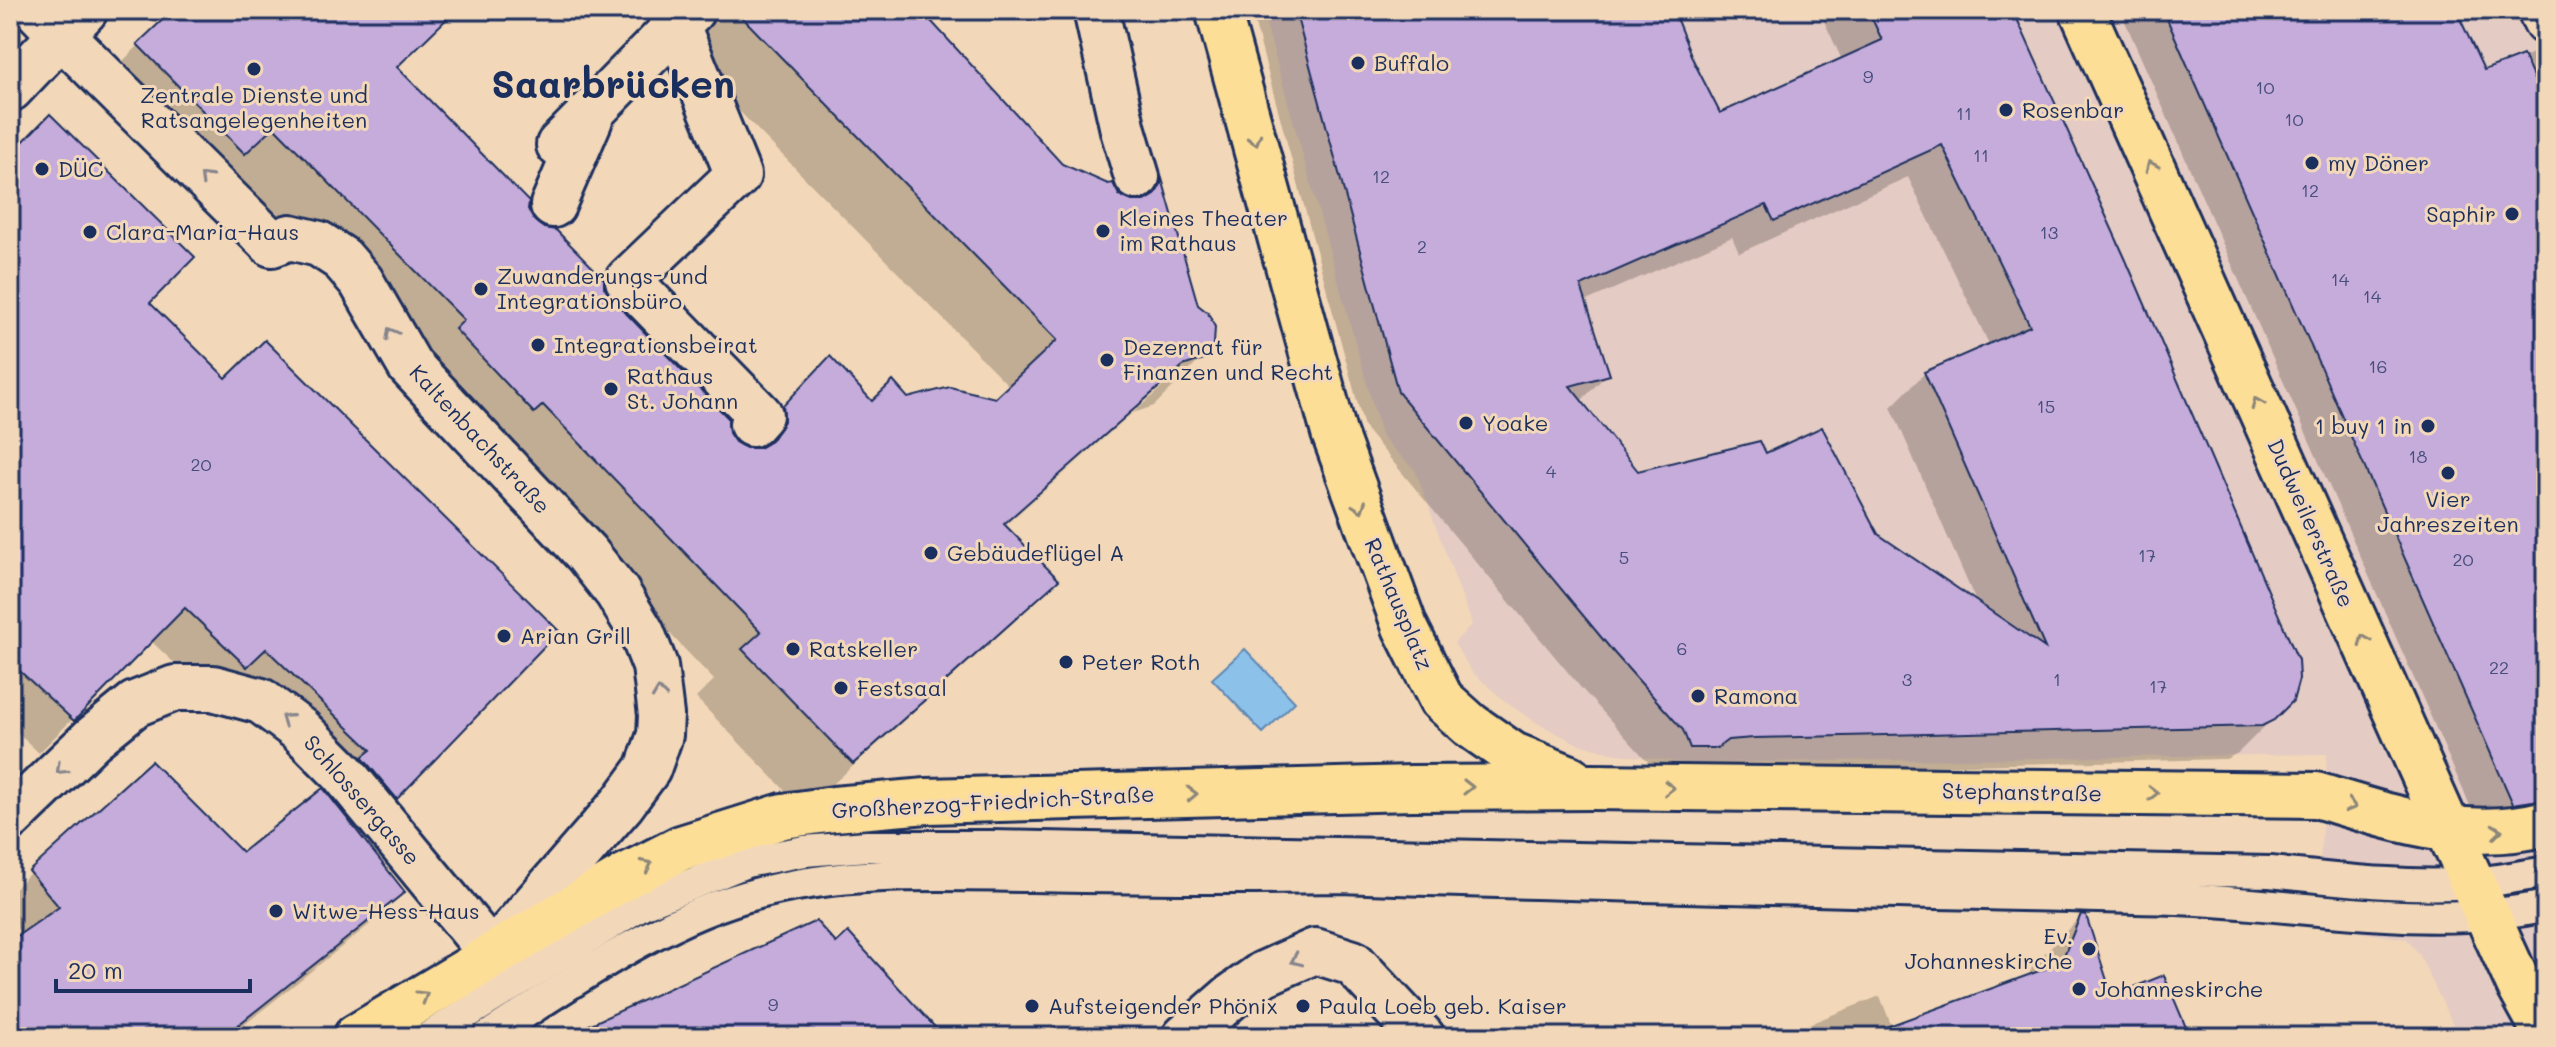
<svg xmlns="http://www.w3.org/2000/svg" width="2556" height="1047" viewBox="0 0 2556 1047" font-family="Mali,sans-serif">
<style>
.built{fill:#e4cbc3}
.water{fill:#8cc2ea;stroke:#5f87b2;stroke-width:2}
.shadow{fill:#0003;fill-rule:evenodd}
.building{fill:#c5acdb;stroke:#1b2f5e;stroke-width:2;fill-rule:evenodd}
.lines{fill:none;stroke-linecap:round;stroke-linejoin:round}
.service-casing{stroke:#1b2f5e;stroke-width:36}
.pedestrian-casing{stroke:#1b2f5e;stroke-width:50}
.minor-casing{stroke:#1b2f5e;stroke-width:50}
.primary-casing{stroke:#1b2f5e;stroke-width:50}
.service{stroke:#f2d8b9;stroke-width:30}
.pedestrian{stroke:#f2d8b9;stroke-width:44}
.minor{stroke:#f2d8b9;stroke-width:44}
.primary{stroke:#fdde96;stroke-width:44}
.oneway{stroke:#8c867a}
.oneway2{stroke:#86848c}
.poi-dot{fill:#1b2f5e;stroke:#f2d8b9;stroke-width:3}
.labels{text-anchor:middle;stroke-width:6;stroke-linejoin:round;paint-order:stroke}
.number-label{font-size:18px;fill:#464e7d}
.poi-label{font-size:22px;fill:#1b2f5e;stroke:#f2d8b9;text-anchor:start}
.street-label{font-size:22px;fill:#1b2f5e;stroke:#f2d8b9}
.town-label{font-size:38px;font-weight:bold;fill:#1b2f5e;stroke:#f2d8b9}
</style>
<rect width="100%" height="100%" fill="#f2d8b9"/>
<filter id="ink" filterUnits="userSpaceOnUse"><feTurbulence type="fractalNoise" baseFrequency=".0125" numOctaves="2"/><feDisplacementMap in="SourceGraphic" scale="16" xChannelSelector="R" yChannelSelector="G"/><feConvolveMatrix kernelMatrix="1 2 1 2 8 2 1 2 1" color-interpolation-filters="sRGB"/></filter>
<g filter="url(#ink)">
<!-- built -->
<path class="built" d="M1262,10H2546V1037H2459L2419,954L2407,939L2316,926L2327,754L1684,763L1611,753L1576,743L1539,724L1507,703L1472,672L1454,643L1472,624L1415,470L1382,438Z"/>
<!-- water -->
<path class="water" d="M1245,649L1295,702L1263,733L1212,679Z"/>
<!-- shadow -->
<g class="shadow">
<path d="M175,10H455L395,68L526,209L532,222L602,287L609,299L726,432L735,445L743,449L830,359L872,404L907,400L996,401L1010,387L640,10H919L1061,166L1136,203L1160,179L1196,306L1202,358L1154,406L1133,413L1004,527L1056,580L1008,627L804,810L696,698L714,680L418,369L226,173L197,200L91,92ZM1168,377V382L998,532L996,529Z"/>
<path d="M1251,10H1672L1719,115L1842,60L1819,10H2011L2291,700L2238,753L2226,759L1718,771L1656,782L1650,764L1581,688L1364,427ZM1908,177L1990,346L1925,373L1891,407L1977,604L1765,455L1637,474L1580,402L1607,374L1584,302L1732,237L1739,253Z"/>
<path d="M2120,10H2454L2483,73L2546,48V808L2482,833Z"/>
<path d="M10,157L147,303L226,381L557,631L362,831L330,792L338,784L231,681L212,699L150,640L39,753L10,726Z"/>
<path d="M242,854L402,892L370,924L229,1037H10V944L22,935L10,920V893L30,873Z"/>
<path d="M2081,916L2111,998L2187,1037H1776L1880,996L1892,1027L2028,977L2033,965Z"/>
<path d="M1281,1026H1307L1317,1037H1269Z"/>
</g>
<!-- building -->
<g class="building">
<path d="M173,10H456L397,67L529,202L528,209L534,220L544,228L556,230L604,279V287L610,297L728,418L729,433L735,442L746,448H759L771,441L784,421L783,406L830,356L872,401L893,381L908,398L950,387L995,398L1057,340L735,10H921L1062,164L1108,184L1113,183L1119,195L1132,201H1145L1155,195L1161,184V175L1198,305L1208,313L1215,327L1214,344L1204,359L1183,366L1004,524L1059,580L853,764L742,649L761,632L543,405L534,413L455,329L464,320L274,127L245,154L137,44Z"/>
<path d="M1295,10H1673L1693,60L1720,113L1882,40L1868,10H2013L2125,258L2298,660L2299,679L2293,701L2274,720L2262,726L1754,738L1728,740L1717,748H1690L1683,730L1615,654L1398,392ZM1942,145L2030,326L1924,372L2045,648L1878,534L1822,427L1766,453L1760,441L1638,471L1570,386L1610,375L1581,286L1766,205L1774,221Z"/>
<path d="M2163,10H2456L2484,70L2523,55L2546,105V799L2513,804Z"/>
<path d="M50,114L195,257L150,303L226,378L265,340L559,631L397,799L362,757L371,750L266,649L247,667L185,608L74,721L10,662V155Z"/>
<path d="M151,761L242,852L323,788L405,892L223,1037H10V941L59,907L29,871Z"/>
<path d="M2081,914L2086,915L2112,996L2164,975L2190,1037H1876L1875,1031L2061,963Z"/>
<path d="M816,921L836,943L848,932L944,1037H563Z"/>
</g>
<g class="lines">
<defs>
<g id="service">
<path d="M429,1037L642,904L746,862L805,851L867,846H990L2270,872C2337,879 2405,888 2473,883C2497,881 2522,876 2546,872"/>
<path d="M487,1037C571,984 662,917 759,893C848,870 940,875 1031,876C1134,878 1237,879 1340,877C1619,887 1898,891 2177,899C2295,903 2431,932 2546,906"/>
</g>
<g id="pedestrian">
<path d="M37,10L61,35"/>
<path d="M1096,10L1123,130L1137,177"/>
<path d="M677,25L738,175L628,280L760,415L752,424"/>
<path d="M559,145L692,10"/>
<path d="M553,205L590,119"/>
</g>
<g id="minor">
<path d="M2540,10L2546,22"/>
<path d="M10,89L85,10"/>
<path d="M10,818L92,739L135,704L175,688H213L261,701L300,730L342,772L492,954L623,803L648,769L660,735L661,715L655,666L642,633L617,592L586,553L410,366L361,281L342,259L319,244L290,237L272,244L61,35"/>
<path d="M1185,1037L1231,997L1263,974L1315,951L1353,963L1422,1037"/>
</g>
<g id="primary">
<path d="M1218,10L1334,433L1405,627L1441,699L1470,725L1513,755L1570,778"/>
<path d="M2082,10L2448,829L2519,985L2546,1034"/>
<path d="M356,1037L628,875L681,848L783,816L834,809L927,801L1412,788L1591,787L2316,795C2394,818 2464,844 2546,823"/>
</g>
</defs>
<!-- service casing -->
<use href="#service" class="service-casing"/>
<!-- pedestrian casing -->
<use href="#pedestrian" class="pedestrian-casing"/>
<!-- minor casing -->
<use href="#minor" class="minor-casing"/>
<!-- primary casing -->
<use href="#primary" class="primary-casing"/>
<!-- service -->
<use href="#service" class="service"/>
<!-- pedestrian -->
<use href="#pedestrian" class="pedestrian"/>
<!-- minor -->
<use href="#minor" class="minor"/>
<!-- primary -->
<use href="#primary" class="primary"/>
</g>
<!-- one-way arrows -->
<defs><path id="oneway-chevron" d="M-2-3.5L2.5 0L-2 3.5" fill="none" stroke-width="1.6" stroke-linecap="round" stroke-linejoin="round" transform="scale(2)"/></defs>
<g class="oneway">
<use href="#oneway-chevron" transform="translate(1255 140) rotate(74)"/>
<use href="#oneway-chevron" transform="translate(2151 166) rotate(-114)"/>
<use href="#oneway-chevron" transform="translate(2257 403) rotate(-114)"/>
<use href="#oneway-chevron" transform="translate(1360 507) rotate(71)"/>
<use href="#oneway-chevron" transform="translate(2364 640) rotate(-114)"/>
<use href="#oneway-chevron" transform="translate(1468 787)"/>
<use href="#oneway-chevron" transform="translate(1669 788) rotate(1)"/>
<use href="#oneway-chevron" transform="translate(2153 793) rotate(1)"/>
<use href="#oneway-chevron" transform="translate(1192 794) rotate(-2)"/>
<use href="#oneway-chevron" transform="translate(2351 806) rotate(16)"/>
<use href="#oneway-chevron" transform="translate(2497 831) rotate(-6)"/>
<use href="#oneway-chevron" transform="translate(647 865) rotate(-26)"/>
<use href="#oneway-chevron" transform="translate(423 996) rotate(-31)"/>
</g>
<g class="oneway2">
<use href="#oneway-chevron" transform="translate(205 178) rotate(-135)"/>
<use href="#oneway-chevron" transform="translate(391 333) rotate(-119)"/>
<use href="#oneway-chevron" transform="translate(659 693) rotate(-97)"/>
<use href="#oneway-chevron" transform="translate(286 719) rotate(-144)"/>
<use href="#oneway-chevron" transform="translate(61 769) rotate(136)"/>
<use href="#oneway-chevron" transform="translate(1296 960) rotate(156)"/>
</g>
</g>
<!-- markers -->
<g class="poi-dot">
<circle cx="1358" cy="63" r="8"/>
<circle cx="254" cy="69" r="8"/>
<circle cx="2006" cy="110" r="8"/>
<circle cx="2312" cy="163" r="8"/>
<circle cx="42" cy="169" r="8"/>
<circle cx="2512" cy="214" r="8"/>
<circle cx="1103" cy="231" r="8"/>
<circle cx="90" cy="232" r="8"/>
<circle cx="481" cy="289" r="8"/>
<circle cx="538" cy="345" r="8"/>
<circle cx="1107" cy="360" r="8"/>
<circle cx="611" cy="389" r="8"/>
<circle cx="1466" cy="423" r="8"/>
<circle cx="2428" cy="426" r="8"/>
<circle cx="2448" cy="473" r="8"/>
<circle cx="931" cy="553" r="8"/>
<circle cx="504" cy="636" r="8"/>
<circle cx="793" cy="649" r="8"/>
<circle cx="1066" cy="662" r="8"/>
<circle cx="841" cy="688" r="8"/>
<circle cx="1698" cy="696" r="8"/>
<circle cx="276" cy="911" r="8"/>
<circle cx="2089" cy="949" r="8"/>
<circle cx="2079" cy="989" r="8"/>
<circle cx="1032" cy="1006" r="8"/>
<circle cx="1303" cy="1006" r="8"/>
</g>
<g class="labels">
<!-- number labels -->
<g class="number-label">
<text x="1868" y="83">9</text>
<text x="2265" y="94">10</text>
<text x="1964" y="120">11</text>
<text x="2294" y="126">10</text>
<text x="1981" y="162">11</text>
<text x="1381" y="183">12</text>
<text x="2310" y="197">12</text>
<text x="2049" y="239">13</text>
<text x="1422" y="253">2</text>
<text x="2340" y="286">14</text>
<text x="2372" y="303">14</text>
<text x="2378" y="373">16</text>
<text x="2046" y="413">15</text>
<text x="2418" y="463">18</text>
<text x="201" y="471">20</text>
<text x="1551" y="478">4</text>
<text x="2147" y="562">17</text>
<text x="1624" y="564">5</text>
<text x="2463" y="566">20</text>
<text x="1682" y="655">6</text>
<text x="2499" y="674">22</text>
<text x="1907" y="686">3</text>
<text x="2057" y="686">1</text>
<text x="2158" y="693">17</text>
<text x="773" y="1011">9</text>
</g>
<!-- poi labels -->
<g class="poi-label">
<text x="1374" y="71">Buffalo</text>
<text x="254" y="103" text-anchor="middle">Zentrale Dienste und<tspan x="254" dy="25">Ratsangelegenheiten</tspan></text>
<text x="2022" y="118">Rosenbar</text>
<text x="2328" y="171">my Döner</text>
<text x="58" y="177">DÜC</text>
<text x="2496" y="222" text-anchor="end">Saphir</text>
<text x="1119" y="226">Kleines Theater<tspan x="1119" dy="25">im Rathaus</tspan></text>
<text x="106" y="240">Clara-Maria-Haus</text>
<text x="497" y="284">Zuwanderungs- und<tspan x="497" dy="25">Integrationsbüro</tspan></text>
<text x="554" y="353">Integrationsbeirat</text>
<text x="1123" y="355">Dezernat für<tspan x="1123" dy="25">Finanzen und Recht</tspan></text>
<text x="627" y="384">Rathaus<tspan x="627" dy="25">St. Johann</tspan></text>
<text x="1482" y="431">Yoake</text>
<text x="2412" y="434" text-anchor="end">1 buy 1 in</text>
<text x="2448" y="507" text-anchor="middle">Vier<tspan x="2448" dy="25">Jahreszeiten</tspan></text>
<text x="947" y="561">Gebäudeflügel A</text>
<text x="520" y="644">Arian Grill</text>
<text x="809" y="657">Ratskeller</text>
<text x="1082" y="670">Peter Roth</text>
<text x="857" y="696">Festsaal</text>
<text x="1714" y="704">Ramona</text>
<text x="292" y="919">Witwe-Hess-Haus</text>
<text x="2073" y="944" text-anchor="end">Ev.<tspan x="2073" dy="25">Johanneskirche</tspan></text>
<text x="2095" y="997">Johanneskirche</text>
<text x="1048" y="1014">Aufsteigender Phönix</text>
<text x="1319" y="1014">Paula Loeb geb. Kaiser</text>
</g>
<!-- street labels -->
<g class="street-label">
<text transform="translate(480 439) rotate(47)" y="8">Kaltenbachstraße</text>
<text transform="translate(2311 523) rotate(66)" y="8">Dudweilerstraße</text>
<text transform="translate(1399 604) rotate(67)" y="8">Rathausplatz</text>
<text transform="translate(2022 792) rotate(1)" y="8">Stephanstraße</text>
<text transform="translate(362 800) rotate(49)" y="8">Schlossergasse</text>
<text transform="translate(993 802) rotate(-3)" y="8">Großherzog-Friedrich-Straße</text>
</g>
<!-- town labels -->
<g class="town-label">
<text x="613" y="98">Saarbrücken</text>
</g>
</g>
<!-- margin -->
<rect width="2556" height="1047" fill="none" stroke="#f2d8b9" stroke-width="40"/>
<rect x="20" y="20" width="2516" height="1007" fill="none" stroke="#1b2f5e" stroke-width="3" filter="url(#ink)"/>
<!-- scale -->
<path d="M56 979v12h194v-12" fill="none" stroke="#1b2f5e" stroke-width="4"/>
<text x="68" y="979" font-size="24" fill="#1b2f5e" stroke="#f2d8b9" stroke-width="6" paint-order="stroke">20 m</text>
</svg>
